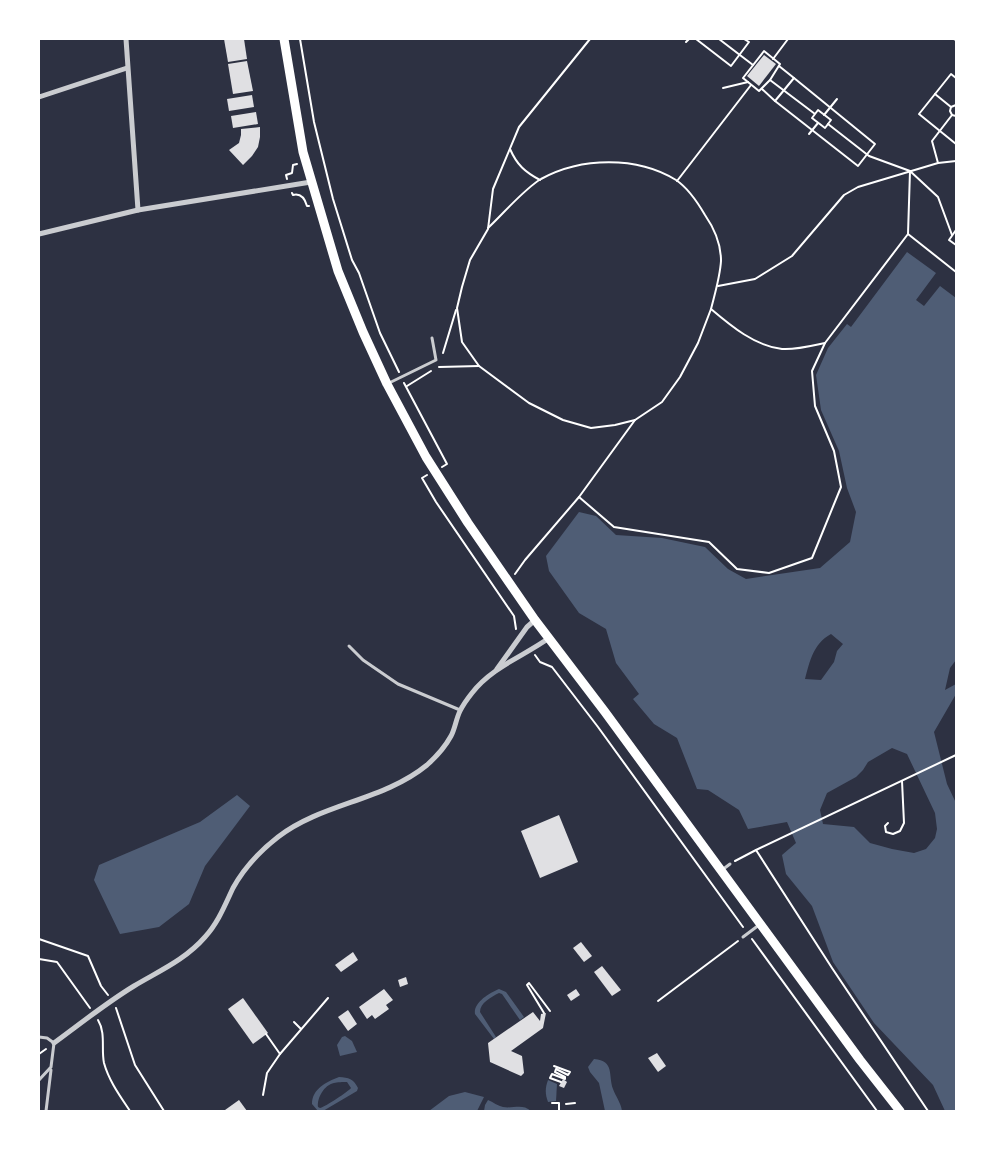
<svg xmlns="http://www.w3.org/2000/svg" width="995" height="1150" viewBox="0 0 995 1150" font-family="'PT Sans Narrow',sans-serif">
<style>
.water{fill:#4f5d75;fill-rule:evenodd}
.building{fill:#e0e0e3}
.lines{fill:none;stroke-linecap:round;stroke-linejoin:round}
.path{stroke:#fff;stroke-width:2}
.service{stroke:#caccd0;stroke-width:3}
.minor{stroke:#caccd0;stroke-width:5}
.primary{stroke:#fff;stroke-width:9}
</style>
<rect width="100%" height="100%" fill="#2d3142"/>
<!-- water -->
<g class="water">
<path d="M907,252L936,273L916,300L924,306L940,286L956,298V660L950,668L945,690L956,684V694L934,732L947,784L956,803V1111H945L933,1085L874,1023L833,962L812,906L786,874L782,855L796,843L787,822L748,829L739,810L708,790L697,789L677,738L654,724L633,699L639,694L616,663L606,629L579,613L549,571L546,556L579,512L596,516L616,535L662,538L705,547L728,569L746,579L820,568L850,542L856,512L847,488L839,451L821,410L816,375L828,348L847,324L851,327ZM831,634L843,644L837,651L834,662L821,680L805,679C810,661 813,644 831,634ZM892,748L907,754L935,813L937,829L935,838L926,849L914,853L892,849L870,843L854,827L823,824L820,810L827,793L856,777L863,770L868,762Z"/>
<path d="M237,795L250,806L205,866L189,904L159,927L120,934L94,880L99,865L200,822Z"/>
<path d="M499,989L506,992L524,1017L520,1020L502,994L499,993C491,997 480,1003 480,1012L496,1037L494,1039L475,1014C473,1003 489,993 499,989Z"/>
<path d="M345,1036L352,1041L357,1052L340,1056L337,1045L342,1037Z"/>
<path d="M594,1059C615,1061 608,1075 613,1089C616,1097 621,1103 622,1111H605L599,1083L590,1072L588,1067Z"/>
<path d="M339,1077C349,1078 353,1078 358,1088L357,1091L323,1111H318L312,1104C312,1089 326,1082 339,1077ZM347,1082L351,1088C349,1091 325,1107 320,1108L318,1107C317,1098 324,1085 334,1083C337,1082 343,1082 347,1082Z"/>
<path d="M548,1080L557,1084L556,1101L548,1102C545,1094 545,1088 548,1080Z"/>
<path d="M465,1092L484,1097L477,1111H429L449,1096Z"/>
<path d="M488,1100C493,1102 498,1106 503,1107C513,1109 522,1103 531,1111H484L485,1105Z"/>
</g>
<!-- building -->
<g class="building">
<path d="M224,39H244L247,59L228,62Z"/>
<path d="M764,55L776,64L759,86L747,76Z"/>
<path d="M247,61L253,91L233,94L228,64Z"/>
<path d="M252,95L254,107L229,111L227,99Z"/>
<path d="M256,112L258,124L233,128L231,116Z"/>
<path d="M260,127V137L258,147L252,156L243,165L229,150L239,143L241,135V129Z"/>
<path d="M559,815L578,862L540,878L521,831Z"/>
<path d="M581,942L592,956L584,962L573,948Z"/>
<path d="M353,952L358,960L341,972L335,965Z"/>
<path d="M602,966L621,990L612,996L594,972Z"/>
<path d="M406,977L408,984L400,987L398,980Z"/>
<path d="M384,989L393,1000L386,1005L389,1009L375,1019L372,1015L367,1019L359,1007Z"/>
<path d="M576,989L580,995L571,1001L567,995Z"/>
<path d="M243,998L268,1033L253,1044L228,1009Z"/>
<path d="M348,1010L357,1024L348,1031L338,1017Z"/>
<path d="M533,1012L540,1021L541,1014L546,1013L543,1028L511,1051L522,1056L524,1073L521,1076L490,1062L488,1043Z"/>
<path d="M657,1053L666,1066L658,1072L648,1058Z"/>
<path d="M563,1079L567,1082L564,1088L559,1086Z"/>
<path d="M239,1100L247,1111H226L225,1110Z"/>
</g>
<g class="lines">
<!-- path -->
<g class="path">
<path d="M300,39L314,122L333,199L352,260L359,273L380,333L399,372"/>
<path d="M590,39L519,127L493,189L488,229L470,260L462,287L457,308L462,342L479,366L529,403L563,420L591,428L615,425L635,420L662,402L680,377L698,343L711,309C731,326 755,346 782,349C796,350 811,346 825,343"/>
<path d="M696,39L731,66L749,42L744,39"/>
<path d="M719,39L753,65"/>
<path d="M954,39L956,40"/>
<path d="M686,42L689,39"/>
<path d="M764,51L780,64L770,80L759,91L743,78Z"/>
<path d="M773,59L788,39"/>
<path d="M779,66L794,78"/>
<path d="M794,78L875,144L858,166L775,101Z"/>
<path d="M956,78L951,74L919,114L956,144"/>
<path d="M770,80L815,114L812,118L825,128L831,120L818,110L815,114"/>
<path d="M723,88L748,82"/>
<path d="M762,89L775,101"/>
<path d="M935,94L951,107"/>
<path d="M956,105L951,107L950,111L952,115L956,116"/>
<path d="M824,115L837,99"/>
<path d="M809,134L818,123"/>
<path d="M510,149C517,165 525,172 540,180"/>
<path d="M938,163L932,141L952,115"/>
<path d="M910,171L938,197L952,235"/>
<path d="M287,179L286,175L292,173L293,165L297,164"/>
<path d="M677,181L751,85"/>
<path d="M292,193L293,195C301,193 305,199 307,206H309"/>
<path d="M488,228C503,214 524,189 541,179C581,157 637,156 676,180C688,188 698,203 705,215C714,228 721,244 721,261C720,277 715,293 711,309"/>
<path d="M956,230L949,240L956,245"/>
<path d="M908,234L956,272"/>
<path d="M718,286L755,279L792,256L844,195L858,187L938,163L956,161"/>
<path d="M443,353L456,310"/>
<path d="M439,367L479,366"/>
<path d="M404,383L447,464L442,467"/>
<path d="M407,386L431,371"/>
<path d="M427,475L422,478L436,502L514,616L516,629"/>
<path d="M579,497L614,527L709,542L737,569L769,573L812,558L841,487L834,451L815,406L812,371L825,343L908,234L910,171L869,156L828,124"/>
<path d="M515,574L525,560L579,497L635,420"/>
<path d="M535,655L540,662L552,667L598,727L743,927"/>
<path d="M888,823L885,826L886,832L893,834L900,831L904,823L902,781"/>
<path d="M756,850L832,968L928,1111"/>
<path d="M735,861L756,850L956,755"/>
<path d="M39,939L88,956L101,986L108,995"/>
<path d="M752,939L877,1111"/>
<path d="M39,959L57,962L90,1008"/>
<path d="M658,1001L738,941"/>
<path d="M116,1008L135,1065L164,1111"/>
<path d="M544,1013L527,985L529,983L550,1011"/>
<path d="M98,1020C106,1033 101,1049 104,1063C109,1081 120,1096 130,1111"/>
<path d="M294,1022L301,1029"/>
<path d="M266,1034L280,1054"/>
<path d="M39,1054L46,1049"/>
<path d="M554,1066L570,1072L568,1075L556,1069L555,1072L565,1077V1079L552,1074L550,1078L561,1082"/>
<path d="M263,1095L267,1073L280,1054L328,998"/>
<path d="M552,1103H559V1111"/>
<path d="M566,1104L575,1103"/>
</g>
<!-- service -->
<g class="service">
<path d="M387,384L436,360L432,338"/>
<path d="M349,646L363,660L398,684L460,710"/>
<path d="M722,870L730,864"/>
<path d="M743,937L759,925"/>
<path d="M39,1037L47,1038L54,1043L51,1067L39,1080"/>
<path d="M46,1111L51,1070"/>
</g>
<!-- minor -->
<g class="minor">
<path d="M126,39L138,210"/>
<path d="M39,97L127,68"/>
<path d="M39,234L138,210L311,182"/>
<path d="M497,669L527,627L535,620"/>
<path d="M54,1043C80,1024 106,1003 134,986C159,971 185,960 205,937C218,923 225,905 233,888C244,868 260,851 278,837C322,803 383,801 427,765C436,757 445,747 451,736C455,729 456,719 460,711C463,705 468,698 472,693C492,667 524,656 549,638"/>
</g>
<!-- primary -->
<path class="primary" d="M284,39L303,152L338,271L363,332L387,384L426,457L468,523L535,620L605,712L860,1060L900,1111"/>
</g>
<!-- border -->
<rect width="995" height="1150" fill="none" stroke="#ffffff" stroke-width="80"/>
</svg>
